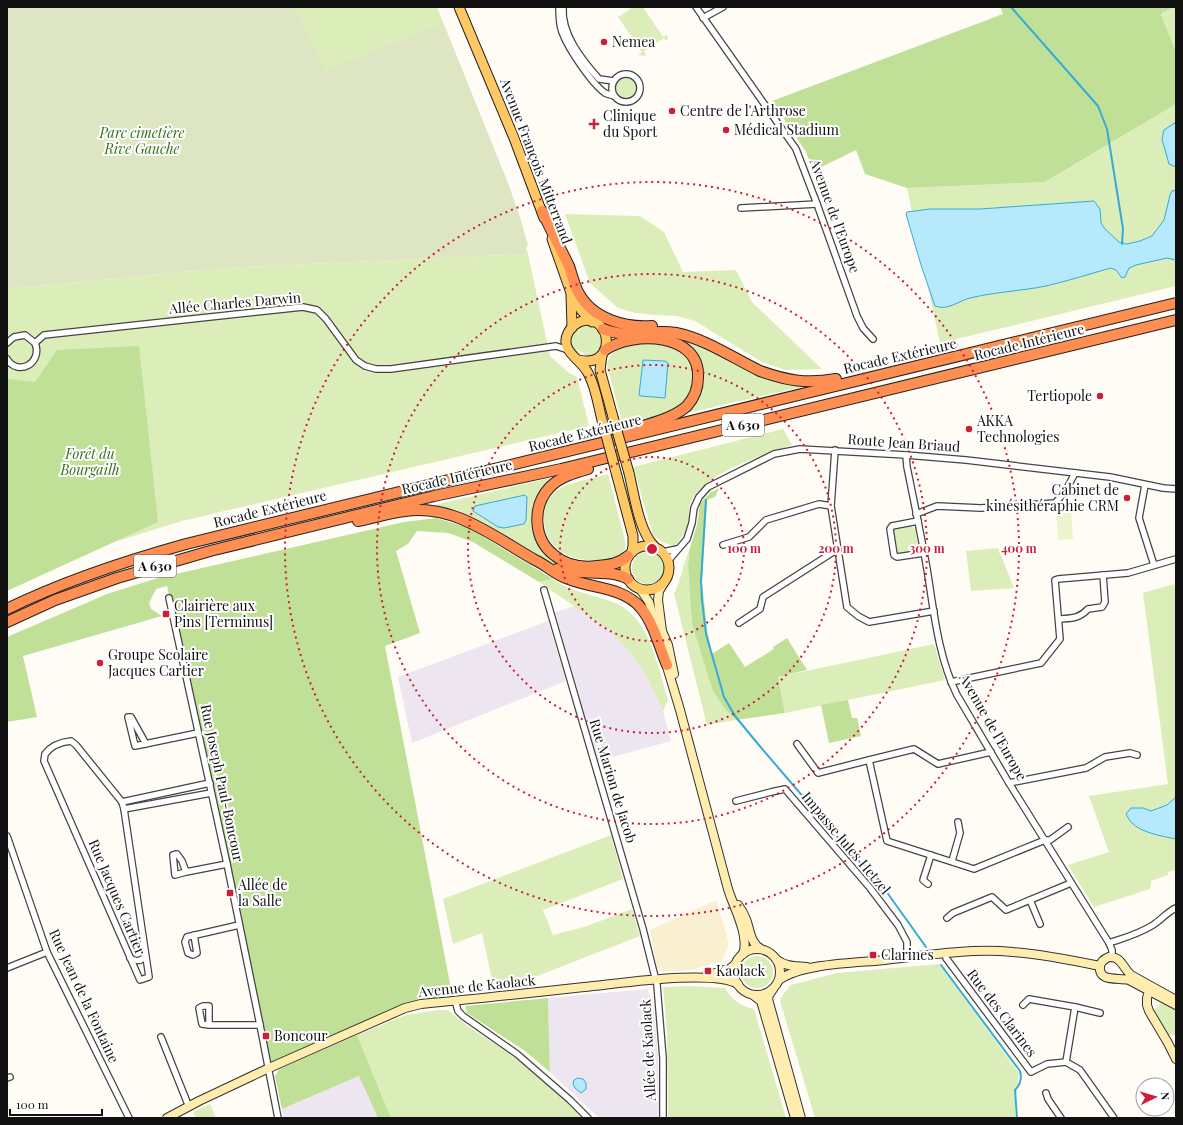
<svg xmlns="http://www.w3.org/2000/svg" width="1183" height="1125" viewBox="0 0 1183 1125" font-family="'Playfair Display',serif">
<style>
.industrial{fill:#ede5ef}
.farmland{fill:#f8f0d1}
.green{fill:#dbeeba}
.forest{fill:#c0e098}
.cemetery{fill:#dde5c2}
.pitch{fill:#ebf4cc}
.water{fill:#b5e9fb;stroke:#35aad8}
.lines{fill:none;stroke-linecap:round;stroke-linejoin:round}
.stream{stroke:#35aad8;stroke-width:2}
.street-casing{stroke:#444;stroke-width:8}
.secondary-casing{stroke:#333;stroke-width:10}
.primary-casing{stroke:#222;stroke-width:11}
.highway-casing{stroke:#222;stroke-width:12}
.street{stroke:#fff;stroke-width:5.5}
.secondary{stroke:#ffedb0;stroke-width:8}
.primary{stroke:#ffc865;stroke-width:9}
.highway{stroke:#ff8e53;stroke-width:10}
.primary-bridge-casing{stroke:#222;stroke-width:11;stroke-linecap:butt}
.primary-bridge{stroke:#ffc865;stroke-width:9}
.ring{fill:none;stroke:#ce1c39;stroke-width:2;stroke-dasharray:2 4}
.poi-dot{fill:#ce1c39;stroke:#fff;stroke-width:1.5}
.labels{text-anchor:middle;stroke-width:4;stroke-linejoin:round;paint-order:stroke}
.shield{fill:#fff;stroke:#585858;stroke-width:1}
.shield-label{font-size:13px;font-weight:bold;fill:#111}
.poi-label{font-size:14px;fill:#111;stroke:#fff;text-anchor:start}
.park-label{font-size:14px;font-style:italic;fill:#36701a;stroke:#fff}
.street-label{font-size:14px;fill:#111;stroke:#fff}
.centre{fill:#ce1c39;stroke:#fff;stroke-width:2}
.ring-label{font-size:12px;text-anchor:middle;font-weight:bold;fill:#ce1c39;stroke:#fff;stroke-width:4;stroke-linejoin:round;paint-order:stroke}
</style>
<rect width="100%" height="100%" fill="#fffcf5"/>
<!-- industrial -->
<g class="industrial">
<path d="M575,606L609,630L628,650L645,673L663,711L671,741L598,761L555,612Z"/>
<path d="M548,621L566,681L412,743L398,677Z"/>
<path d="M647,989L653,1003L658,1056L659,1118H599L550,1072L548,998Z"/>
<path d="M359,1076L378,1118H283L282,1109Z"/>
</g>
<!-- farmland -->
<path class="farmland" d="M716,900L729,944L722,961L692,970L664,972L657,967L650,930Z"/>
<!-- green -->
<g class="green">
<path d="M296,7H437L443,22L325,72Z"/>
<path d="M633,7H643L663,37L667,34L668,39L666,41L664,38L644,51L646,55L644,56L638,55L642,52L618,17Z"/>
<path d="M1173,7H1176V52L1161,14Z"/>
<circle cx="626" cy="88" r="10"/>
<path d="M1176,104V286L940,343L907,188L1045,182Z"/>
<path d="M565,214L640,216L664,232L683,272L736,270L752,302L822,369L785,370L762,362L695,321L677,316L655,315L635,313L618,308L590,283Z"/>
<path d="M528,254L550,356L569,373L577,377L589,426L182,521L72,555L7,586V289L223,268Z"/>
<path d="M588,325L598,330C606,341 600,355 586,357C583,352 579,350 573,349C567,337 576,326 588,325Z"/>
<path d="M672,335L682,337L806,386L683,414L702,373L673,339Z"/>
<path d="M651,342C659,344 671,344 678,348C700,360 697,395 678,408C662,418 641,421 623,426L607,365C611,343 634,345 651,342Z"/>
<path d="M783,429L792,445C763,455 705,473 691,501C689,505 689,509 689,513C688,527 685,536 674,546L662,542L653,535L633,467Z"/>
<path d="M608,474L625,541C626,546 625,551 621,555C615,560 605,560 597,560C568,562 543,547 544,516C544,504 551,494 561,488C571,482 596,478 608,474Z"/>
<path d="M559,476L550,482L535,532L573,570L553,564L446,509L430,506Z"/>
<path d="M910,526L915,528L918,547L916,551L898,555L896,553L892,530L894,528Z"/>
<path d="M998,548L1014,588L971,591L966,551Z"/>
<path d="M689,551L688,567L692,624L714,693L725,709L736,720L707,725L674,594C681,580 683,565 689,551Z"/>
<circle cx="648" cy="568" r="16"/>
<path d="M553,579C573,593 588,593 610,601C650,614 657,665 668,700L663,711L645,673L628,650L609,630L539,582Z"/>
<path d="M1174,584L1176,592V870L1168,872V875L1151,881L1150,889L1094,907L1068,865L1109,852L1089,796L1168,784L1143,593Z"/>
<path d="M934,644L945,680L785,713L778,677Z"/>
<path d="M611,835L623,879L543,910L553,935L584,927L632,909L640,936L509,987L494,989L482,933L453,944L443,899Z"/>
<circle cx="757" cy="972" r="16"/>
<path d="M939,964L1019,1073L1015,1104L1016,1118H815L780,1001L782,996L791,985L837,973Z"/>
<path d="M691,986L725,988C732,1000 741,1006 754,1009L786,1118H668L667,1030L663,987Z"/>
<path d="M1161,1003L1176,1011V1035H1168L1154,1010Z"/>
<path d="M438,1010H448C469,1029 494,1042 516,1059C540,1078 562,1097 584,1118H391L357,1035L406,1015Z"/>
<path d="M210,1104L216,1118H196L193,1112Z"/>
</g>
<!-- forest -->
<g class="forest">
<path d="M1000,7H1173L1161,14L1176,52V104L1045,182L907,188L865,174L856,150L813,171L806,152L772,101L1003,14Z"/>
<path d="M139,346L158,522L7,591V379L35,382L57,350Z"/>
<path d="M719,488L715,497L707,500L702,582L707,629L712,654L729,643L745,667L774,649L773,647L787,638L807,670L778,677L785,713L736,720L725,709L714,693L708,676L692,624L688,567L689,551L697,525L700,504L704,499L710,493Z"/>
<path d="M436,518L469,528L553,579L539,582L473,542L448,533L417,531L408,544L396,551L420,633L385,646L452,994L421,1004L269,1068L167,586L156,589L149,603L151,609L162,616L23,656L37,717L7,722V637L107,594L158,578L404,522Z"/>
<path d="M848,700L852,718H857L861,736L829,743L821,705Z"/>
<path d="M548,998L550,1072L525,1051L467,1013L465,1006Z"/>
<path d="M357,1035L391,1118H378L359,1076L282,1109L275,1076L279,1069Z"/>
</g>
<!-- cemetery -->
<path class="cemetery" d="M7,7H296L325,71L443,22L508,183L520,217L528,245L526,248L528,254L223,268L7,289Z"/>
<!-- pitch -->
<path class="pitch" d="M1071,508L1073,539L1058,540L1056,509Z"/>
<!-- water -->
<g class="water">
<path d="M1176,122V166H1173L1169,164L1162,139L1164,130Z"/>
<path d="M1176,190V260L1167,258L1136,265L1129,268L1125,277L1122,278L1116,270L1111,268C1089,274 1068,281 1046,286C1021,291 995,292 970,298C958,301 948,311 935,306L921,265L906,214L907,212L930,209H980L1094,201L1100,209L1101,223L1105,229L1119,242L1127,244L1140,241L1152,236L1164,220L1170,195L1172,191Z"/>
<path d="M643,360L665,361L668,363L665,398L641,396L639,395Z"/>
<path d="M525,495L527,497L526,520L524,524L504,528L498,527L473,511L475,506Z"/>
<path d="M1176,797V839C1162,836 1141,833 1131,822C1129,820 1127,816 1126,814L1131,808H1143L1151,811L1167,805Z"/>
<path d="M578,1078L583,1079L586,1083V1089L581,1093L575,1088L573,1084L574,1080Z"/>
</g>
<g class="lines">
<!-- stream -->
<g class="stream">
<path d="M1011,7L1098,106L1107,129L1123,229L1122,244"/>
<path d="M706,500L701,581L702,600L706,634L724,697L735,716L758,744L846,847L886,891L926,947"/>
<path d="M941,965L1020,1071C1022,1078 1020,1085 1015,1090L1017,1118"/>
</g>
<defs>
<g id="street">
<path d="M559,7C559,15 559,24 562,32C568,48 591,83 605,93C607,94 611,95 614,96"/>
<path d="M563,7C561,34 582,60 599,79L614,81"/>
<path d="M696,7L796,149L817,204L857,316L863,328L873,339"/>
<path d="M703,18L723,7"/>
<circle cx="626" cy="88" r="14"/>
<path d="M741,208L817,204"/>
<path d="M7,343L14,337L25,335L35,343C43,363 18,377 7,359"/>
<path d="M35,343L44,335L303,307L317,310L326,319L356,360L365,366L376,369H391L556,346L568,350"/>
<path d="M835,450L831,506L847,607L858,616L869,622L934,611"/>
<path d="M906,455L907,467C914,501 921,535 927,569C934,612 938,656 957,695L1009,783L1109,943L1112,950V956"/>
<path d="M1145,485L1139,518L1154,565"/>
<path d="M916,514L937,506L981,508L1055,503L1065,492L1075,473"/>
<path d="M918,521L892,526L890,529L894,555L897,557L924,553"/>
<path d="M723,545L749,537L766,520L819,504L831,506"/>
<path d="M663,552L677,549"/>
<path d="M668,561L687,539L692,523L694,508L699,497L708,487L774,454L800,449L906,455L966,460L1110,477L1163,488L1176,489"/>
<path d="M544,590L643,929L657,985L663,1058V1118"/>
<path d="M169,598L227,864L260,1025L278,1118"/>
<path d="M1059,619C1071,618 1079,619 1088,609L1102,607L1105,602L1103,575"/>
<path d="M739,623L760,609L763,597L838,549"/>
<path d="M951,682L1041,663L1060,639L1055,580L1058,579L1128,573L1176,559"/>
<path d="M71,741L76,745L122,802L124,809L149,977L140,980L44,761L45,754C51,746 61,742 71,741Z"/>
<path d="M146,744L131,717H128L135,746L198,733"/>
<path d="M797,744L818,773L869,760"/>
<path d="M991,752L938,764L914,749L869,760L887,841L974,869L1045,840H1050L1068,827"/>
<path d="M1009,783L1086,768L1105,757L1130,753L1137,755"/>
<path d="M736,801L771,792L785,789L870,888L898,925L907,942V957"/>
<path d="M122,802L210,783"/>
<path d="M124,809L211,793"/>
<path d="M7,836L47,952L129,1118"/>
<path d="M952,861L960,833L958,822"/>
<path d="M186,872L175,875L173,855L177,854L182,861L186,872L227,864"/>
<path d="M928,884L923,880L931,855"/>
<path d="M1030,900L1040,924"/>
<path d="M947,918L953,913L992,897L1006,910L1071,883"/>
<path d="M194,935L197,953L193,955L188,953L185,942L187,937L239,925"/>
<path d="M1109,943C1124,938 1139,934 1153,925C1161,920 1167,912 1176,908"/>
<path d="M946,954V958L1031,1072L1047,1064L1066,1062L1080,1070L1114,1118"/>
<path d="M130,958C135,961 139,962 144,958L145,955"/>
<path d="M7,968L47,952"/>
<path d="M455,1000L458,1011L463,1016L517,1054L570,1100L588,1118"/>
<path d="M1023,1005L1029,999L1075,1007L1066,1062"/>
<path d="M1075,1007L1100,1013"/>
<path d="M209,1025V1006H203L199,1008L202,1024L209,1025H260"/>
<path d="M161,1037L189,1107"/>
<path d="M7,1078L10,1077"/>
<path d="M1046,1093L1048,1099L1061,1118"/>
</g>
<g id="secondary">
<path d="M664,583L659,591L658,600L662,631L668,645L674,674"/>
<path d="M640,589L649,602L657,630"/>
<path d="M665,660L680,710L728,889C733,906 750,936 743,954"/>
<path d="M738,905C741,909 744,914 746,919C750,929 750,943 761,949"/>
<circle cx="757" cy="972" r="23"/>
<path d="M777,960C786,967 796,966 807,967"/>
<path d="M707,975L728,970L736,964"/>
<path d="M779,980C802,963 857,963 885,960C927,955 971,948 1013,952C1042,954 1071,960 1100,966"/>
<path d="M1147,988L1149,991L1147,998V1005L1149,1011L1168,1043L1176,1059"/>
<path d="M773,989L769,995L768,999L801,1118"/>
<path d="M753,995L761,1001L795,1118"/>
<path d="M1176,1000L1131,975C1123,968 1121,956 1109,957C1104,959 1101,961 1100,966C1098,983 1119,977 1129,980L1176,1005"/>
<path d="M167,1118L199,1101L269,1068L405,1008L421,1004C475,999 530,993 584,987C617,984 712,969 738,984"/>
</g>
<g id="primary">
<path d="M459,7L514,138L544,218"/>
<path d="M552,239L571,293L581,310L592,322"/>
<path d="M571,294L572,328"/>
<path d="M602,355L600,370L613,417"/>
<path d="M579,360C617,369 613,314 582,321C576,323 571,327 568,333C559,351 581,359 588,373C596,387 598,405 602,420"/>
<path d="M629,473C634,494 639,531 654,546"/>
<path d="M617,476L633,536V545L632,552"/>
<circle cx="647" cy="568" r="22"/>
</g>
<g id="highway">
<path d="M542,211C551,230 560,248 569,266C572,275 574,284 578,292C592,319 625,328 652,326"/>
<path d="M603,329C631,340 650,328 676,333C706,339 733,358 760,371C788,381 807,384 836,379"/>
<path d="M605,350C632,331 701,332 698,378C698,389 694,398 687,406C669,422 641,424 620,435"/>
<path d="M588,469C574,473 560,477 550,487C532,506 533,539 554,555C566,565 582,568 597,566C609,565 619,564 628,556"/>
<path d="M358,521C373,518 389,513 405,511C455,504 494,537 535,560C546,565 555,574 566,578C591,589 622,586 641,608C654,624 659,646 667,665"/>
<path d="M557,569C579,576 610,568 628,579"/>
<path d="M7,609C64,581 125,561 186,544C516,463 846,383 1176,303"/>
<path d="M7,622L55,600L117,578L210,551L434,496L561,469L1176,320"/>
</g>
</defs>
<!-- street casing -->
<use href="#street" class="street-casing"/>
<!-- secondary casing -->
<use href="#secondary" class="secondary-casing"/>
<!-- primary casing -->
<use href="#primary" class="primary-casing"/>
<!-- highway casing -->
<use href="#highway" class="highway-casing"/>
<!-- street -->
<use href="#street" class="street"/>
<!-- secondary -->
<use href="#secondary" class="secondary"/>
<!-- primary -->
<use href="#primary" class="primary"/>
<!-- highway -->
<use href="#highway" class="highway"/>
<defs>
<g id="primary-bridge">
<path d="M613,417L629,473"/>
<path d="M602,420L617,476"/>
</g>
</defs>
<!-- primary-bridge casing -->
<use href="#primary-bridge" class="primary-bridge-casing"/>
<!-- primary-bridge -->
<use href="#primary-bridge" class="primary-bridge"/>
</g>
<!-- distance rings -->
<g class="ring">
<circle cx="652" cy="549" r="92"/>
<circle cx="652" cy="549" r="184"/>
<circle cx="652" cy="549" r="275"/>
<circle cx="652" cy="549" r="367"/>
</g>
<!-- markers -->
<g class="poi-dot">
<circle cx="604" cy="42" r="4"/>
<circle cx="672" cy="111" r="4"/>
<path d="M592 118h4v4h4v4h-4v4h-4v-4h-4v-4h4z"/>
<circle cx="726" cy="130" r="4"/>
<circle cx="1100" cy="396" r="4"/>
<circle cx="969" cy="429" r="4"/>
<circle cx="1127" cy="498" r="4"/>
<rect x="162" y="610" width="8" height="8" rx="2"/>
<circle cx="100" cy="663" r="4"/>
<rect x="226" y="889" width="8" height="8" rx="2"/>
<rect x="869" y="951" width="8" height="8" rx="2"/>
<rect x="704" y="967" width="8" height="8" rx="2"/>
<rect x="262" y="1032" width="8" height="8" rx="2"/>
</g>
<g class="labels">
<!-- shield labels -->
<g class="shield">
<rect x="722" y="414" width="42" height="22" rx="3"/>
<rect x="134" y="555" width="42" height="22" rx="3"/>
</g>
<g class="shield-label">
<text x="743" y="430">A 630</text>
<text x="155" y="571">A 630</text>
</g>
<!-- poi labels -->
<g class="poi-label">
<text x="612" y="47">Nemea</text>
<text x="680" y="116">Centre de l'Arthrose</text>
<text x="603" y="121">Clinique<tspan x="603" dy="16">du Sport</tspan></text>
<text x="734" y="135">Médical Stadium</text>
<text x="1092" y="401" text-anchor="end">Tertiopole</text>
<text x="977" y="426">AKKA<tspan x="977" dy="16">Technologies</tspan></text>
<text x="1119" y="495" text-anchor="end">Cabinet de<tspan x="1119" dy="16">kinésithéraphie CRM</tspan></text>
<text x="174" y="611">Clairière aux<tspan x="174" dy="16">Pins [Terminus]</tspan></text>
<text x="108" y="660">Groupe Scolaire<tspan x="108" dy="16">Jacques Cartier</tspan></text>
<text x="238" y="890">Allée de<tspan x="238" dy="16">la Salle</tspan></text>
<text x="881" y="960">Clarines</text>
<text x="716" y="976">Kaolack</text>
<text x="274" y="1041">Boncour</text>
</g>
<!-- park labels -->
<g class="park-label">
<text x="142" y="138">Parc cimetière<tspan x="142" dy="16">Rive Gauche</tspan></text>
<text x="90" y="459">Forêt du<tspan x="90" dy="16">Bourgailh</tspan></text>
</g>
<!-- street labels -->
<g class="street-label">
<text transform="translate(536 161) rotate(69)" y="5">Avenue François Mitterrand</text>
<text transform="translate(835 216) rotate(70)" y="5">Avenue de l'Europe</text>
<text transform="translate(235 303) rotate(-5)" y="5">Allée Charles Darwin</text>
<text transform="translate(1029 342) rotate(-14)" y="5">Rocade Intérieure</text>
<text transform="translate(900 356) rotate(-13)" y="5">Rocade Extérieure</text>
<text transform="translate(585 433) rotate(-14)" y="5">Rocade Extérieure</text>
<text transform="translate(904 443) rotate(4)" y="5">Route Jean Briaud</text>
<text transform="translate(457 477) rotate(-13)" y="5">Rocade Intérieure</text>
<text transform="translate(270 509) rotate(-14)" y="5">Rocade Extérieure</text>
<text transform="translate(993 727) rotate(60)" y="5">Avenue de l'Europe</text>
<text transform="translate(613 781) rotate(73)" y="5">Rue Marion de Jacob</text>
<text transform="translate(222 783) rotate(78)" y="5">Rue Joseph Paul-Boncour</text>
<text transform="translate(846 843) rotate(50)" y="5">Impasse Jules Hetzel</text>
<text transform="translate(117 897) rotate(67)" y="5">Rue Jacques Cartier</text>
<text transform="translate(477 986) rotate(-6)" y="5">Avenue de Kaolack</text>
<text transform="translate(84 996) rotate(65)" y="5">Rue Jean de la Fontaine</text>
<text transform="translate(1002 1013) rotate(53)" y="5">Rue des Clarines</text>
<text transform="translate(648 1050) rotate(-93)" y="5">Allée de Kaolack</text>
</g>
</g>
<circle cx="652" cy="549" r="6" class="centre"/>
<g class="ring-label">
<text x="744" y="553">100 m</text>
<text x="836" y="553">200 m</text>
<text x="927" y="553">300 m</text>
<text x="1019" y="553">400 m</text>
</g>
<!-- border -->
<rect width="1183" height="1125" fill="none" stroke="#111111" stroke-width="16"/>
<!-- north arrow -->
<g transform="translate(1155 1097) rotate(85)"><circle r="19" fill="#ffffff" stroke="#a0a0a0"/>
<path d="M0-3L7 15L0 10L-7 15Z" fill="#ce1c39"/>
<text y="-6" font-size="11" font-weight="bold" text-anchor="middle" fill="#111111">N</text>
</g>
<!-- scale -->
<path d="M10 1109v6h92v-6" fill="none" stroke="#111111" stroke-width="2"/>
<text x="16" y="1109" font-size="12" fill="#111111" stroke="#ffffff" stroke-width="3" paint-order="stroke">100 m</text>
</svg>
